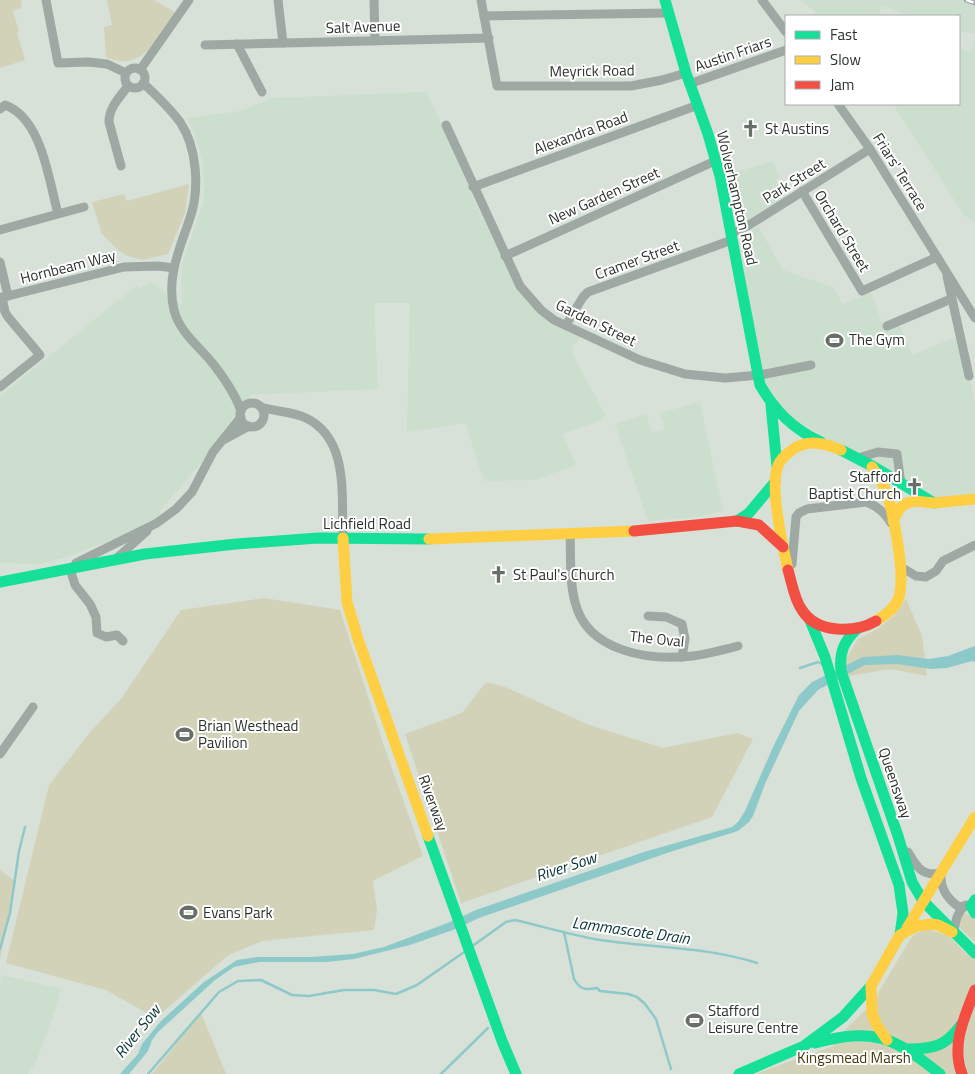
<svg xmlns="http://www.w3.org/2000/svg" width="975" height="1074" viewBox="0 0 975 1074" font-family="'Titillium Web',sans-serif">
<style>
.built{fill:#ccdece}
.green{fill:#d2d2b8}
.water{fill:#8ec9c9}
.lines{fill:none;stroke-linecap:round;stroke-linejoin:round}
.stream{stroke:#8ec9c9;stroke-width:2.5}
.street{stroke:#9ea9a3;stroke-width:9}
.fast{stroke:#16e098;stroke-width:11}
.slow{stroke:#ffcf43;stroke-width:11}
.jam{stroke:#f24e42;stroke-width:11}
.rail-casing{stroke:#9ba39d;stroke-width:4.5}
.rail{stroke:#fff;stroke-width:2.5;stroke-dasharray:8;stroke-linecap:butt}
.labels{text-anchor:middle;stroke-width:4;stroke-linejoin:round;paint-order:stroke}
.street-label{font-size:15px;fill:#2b322c;stroke:#fff}
.poi-label{font-size:15px;fill:#2b322c;stroke:#fff;text-anchor:start}
.park-label{font-size:15px;fill:#433b0a;stroke:#fff}
.water-label{font-size:16px;font-style:italic;fill:#0a3334;stroke:#fff}
</style>
<rect width="100%" height="100%" fill="#d7e1d8"/>
<!-- built -->
<g class="built">
<path d="M800,0H975V34L959,31V16H912L882,6L878,16H811L816,12Z"/>
<path d="M975,37V222L964,215L893,104H959V49L972,52Z"/>
<path d="M427,92L481,215L517,285L581,337L573,346V355L605,414L601,420L563,434L576,465L535,480L484,481L465,423L407,432L410,303H374L378,389L251,395L201,463L160,511V517L130,533L70,556L40,564L0,563V396L137,285L140,289L150,281L182,305L181,279L183,262L204,200V181L202,158L194,133L187,118L240,111L272,98Z"/>
<path d="M773,161L779,178L776,180L786,197L736,228L724,176Z"/>
<path d="M758,226L783,270L833,287L843,304L871,292L884,328L899,323L912,355L961,335L975,403V495L935,499L791,418L762,383L739,238Z"/>
<path d="M700,402L723,511L696,517L648,521L615,424L646,414L652,433L665,429L660,413Z"/>
<path d="M2,975L61,989L57,1005L36,1062L28,1074H0V981Z"/>
</g>
<!-- green -->
<g class="green">
<path d="M0,0H21L22,7L13,11L19,32L17,33L25,60L0,68Z"/>
<path d="M107,0H154L176,13C158,37 142,74 106,57L104,27L112,25Z"/>
<path d="M189,184L185,213L168,254L143,260L128,256L119,251L102,234L92,202L124,194L127,201Z"/>
<path d="M264,598L340,610L383,743L423,856L373,881L377,911L374,930L262,941L227,956L156,1018L106,990L6,963L49,785L91,731L121,699L181,610Z"/>
<path d="M906,599L922,636L927,676L891,669L849,676L845,661L858,639L879,628L895,615Z"/>
<path d="M486,682L505,687L589,725L663,748L737,733L753,739L712,817L461,903L405,734L462,713Z"/>
<path d="M0,870L16,882L0,959Z"/>
<path d="M965,913L975,918V942L959,927V922L962,914Z"/>
<path d="M928,929L948,936L967,954H975V1074H755L833,1046L846,1029L862,1013L877,1003V997L881,988L911,938L915,934Z"/>
<path d="M201,1013L226,1074H152Z"/>
</g>
<!-- water -->
<path class="water" d="M975,646V662L972,661L947,668L931,669L897,664L865,665L818,690L799,711L765,784L753,816L749,822L738,831L670,852L479,918L453,930L410,945L354,959L327,962H259L234,967L215,980L158,1032L152,1040L148,1051L129,1074H120L138,1054L142,1044L161,1021L204,982L237,960L258,957H311L353,954L384,947L450,922L476,910L644,852L732,827L738,822L745,811L773,747L799,695L812,682L863,657L898,655L929,659L948,656Z"/>
<g class="lines">
<!-- stream -->
<g class="stream">
<path d="M800,668L818,662L822,664"/>
<path d="M564,932L574,979C580,990 586,990 597,988L600,991L628,994L637,997L645,1004L656,1019L671,1069"/>
<path d="M471,947L506,922L515,920C541,926 568,934 594,939C648,948 704,946 757,963"/>
<path d="M0,949L10,913L19,851L25,827"/>
<path d="M148,1074L219,992L238,981L261,980L292,995L309,996L344,990H374L396,994L417,985L467,950"/>
<path d="M441,1074L488,1028"/>
</g>
<!-- street -->
<g class="street">
<path d="M46,0L58,63L88,62L107,64L126,73"/>
<path d="M278,0L283,43"/>
<path d="M374,0L375,41"/>
<path d="M481,0L497,86H631L662,80L686,73"/>
<path d="M762,0L786,32"/>
<path d="M484,16L668,13"/>
<path d="M237,44L262,92"/>
<path d="M205,45L489,38"/>
<circle cx="135" cy="78" r="10"/>
<path d="M140,70L189,0"/>
<path d="M143,83C156,95 169,107 180,122C197,147 200,189 190,218C180,248 166,277 174,310C179,332 201,348 214,365C224,378 236,396 241,411"/>
<path d="M689,84L786,50"/>
<path d="M838,104L870,149L975,318"/>
<path d="M0,109L5,105C42,118 49,181 58,214L0,230"/>
<path d="M446,125L520,286L541,310L554,320L640,360L685,374L725,378L760,375L811,365"/>
<path d="M121,166L109,122C109,107 120,97 128,86"/>
<path d="M473,187L698,105"/>
<path d="M802,191L862,291L937,257"/>
<path d="M58,214L84,207"/>
<path d="M731,234L749,225L870,149"/>
<path d="M505,256L715,161"/>
<path d="M0,262L8,296"/>
<path d="M947,276L969,376"/>
<path d="M0,298L124,267L158,266L174,268"/>
<path d="M566,325L583,297L588,292L732,240"/>
<path d="M887,326L951,299"/>
<path d="M0,387L40,355L8,317L5,312L2,297"/>
<circle cx="252" cy="415" r="12"/>
<path d="M261,407C276,412 292,411 306,418C350,439 341,498 343,538"/>
<path d="M225,439L249,426"/>
<path d="M858,458L878,452L897,454L901,484"/>
<path d="M570,533C571,555 569,580 575,602C587,652 649,661 693,656C708,654 723,650 738,646"/>
<path d="M118,557L147,531"/>
<path d="M76,563L157,523L176,509L192,492L213,452L241,417"/>
<path d="M792,564L796,517L799,513L807,509L866,502C878,506 885,513 891,523"/>
<path d="M901,567L916,576L926,577L936,571L943,561L975,545"/>
<path d="M70,569L75,585L90,604L96,617L97,633L106,637L117,635L123,641"/>
<path d="M648,616L666,617L682,624L685,639L682,657"/>
<path d="M0,754L33,707"/>
<path d="M908,852C916,866 922,877 941,873C940,888 946,898 959,907L964,906"/>
<path d="M954,930C956,920 957,912 966,905"/>
</g>
<!-- fast -->
<g class="fast">
<path d="M665,0L686,73L708,134L720,176L760,385C775,411 793,429 821,442"/>
<path d="M771,405L777,466"/>
<path d="M841,450L874,467L934,503"/>
<path d="M737,521L749,513L775,482"/>
<path d="M0,582L145,554L236,544L318,538L429,539"/>
<path d="M809,618L825,657L861,778L899,885L903,913L900,935"/>
<path d="M858,628C844,641 839,652 841,671L898,836L912,882L923,901L975,953"/>
<path d="M428,836L502,1041L516,1074"/>
<path d="M975,900L971,906L975,913"/>
<path d="M815,1043C874,1027 894,1037 940,1074"/>
<path d="M908,1049C934,1049 946,1046 961,1025"/>
<path d="M739,1074L804,1046L843,1017L871,986"/>
</g>
<!-- slow -->
<g class="slow">
<path d="M872,467C876,473 881,480 884,487C893,508 907,579 898,600C894,609 885,615 876,621"/>
<path d="M893,521L900,508L905,504L914,501L934,503L975,499"/>
<path d="M343,538L347,602L358,639L428,836"/>
<path d="M429,539L634,531"/>
<path d="M788,570C783,548 769,486 778,466C779,461 784,457 787,454C804,438 822,442 841,450"/>
<path d="M907,928L975,817"/>
<path d="M887,1040L876,1024L872,1013L871,986L900,935L917,926L932,924L938,925L952,932"/>
</g>
<!-- jam -->
<g class="jam">
<path d="M634,531L737,521L759,525L783,547"/>
<path d="M788,570C792,583 794,599 802,610C817,634 855,633 876,621"/>
<path d="M962,1074C951,1045 964,1018 975,990"/>
</g>
<defs>
<path id="rail" d="M966,0L975,3"/>
</defs>
<!-- rail casing -->
<use href="#rail" class="rail-casing"/>
<!-- rail -->
<use href="#rail" class="rail"/>
</g>
<!-- icons -->
<defs>
<symbol id="church-bare" viewBox="-9 -9 18 18"><path d="M-1.2-6h2.4v3.5h3.3v2.4h-3.3V6h-2.4V-.1h-3.3v-2.4h3.3Z" fill="#676f68" stroke="#fff" stroke-width="2.5" paint-order="stroke"/></symbol>
<symbol id="stadium-bare" viewBox="-9 -9 18 18"><path d="M0-5a6.5 5 0 1 0 0 10a6.5 5 0 1 0 0-10ZM-3.5-1.8h7v3.6h-7Z" fill="#676f68" stroke="#fff" stroke-width="2.5" paint-order="stroke"/></symbol>
</defs>
<g fill-rule="evenodd">
<use href="#church-bare" x="738" y="116" width="25" height="25"/>
<use href="#stadium-bare" x="822" y="328" width="25" height="25"/>
<use href="#church-bare" x="902" y="474" width="25" height="25"/>
<use href="#church-bare" x="486" y="562" width="25" height="25"/>
<use href="#stadium-bare" x="172" y="722" width="25" height="25"/>
<use href="#stadium-bare" x="176" y="900" width="25" height="25"/>
<use href="#stadium-bare" x="682" y="1008" width="25" height="25"/>
</g>
<g class="labels">
<!-- street labels -->
<g class="street-label">
<text transform="translate(363 27) rotate(-2)" y="5">Salt Avenue</text>
<text transform="translate(733 54) rotate(-19)" y="5">Austin Friars</text>
<text transform="translate(592 71) rotate(-1)" y="5">Meyrick Road</text>
<text transform="translate(581 133) rotate(-20)" y="5">Alexandra Road</text>
<text transform="translate(900 172) rotate(58)" y="5">Friars' Terrace</text>
<text transform="translate(794 181) rotate(-32)" y="5">Park Street</text>
<text transform="translate(604 196) rotate(-24)" y="5">New Garden Street</text>
<text transform="translate(737 198) rotate(77)" y="5">Wolverhampton Road</text>
<text transform="translate(842 231) rotate(59)" y="5">Orchard Street</text>
<text transform="translate(637 260) rotate(-20)" y="5">Cramer Street</text>
<text transform="translate(68 267) rotate(-14)" y="5">Hornbeam Way</text>
<text transform="translate(596 323) rotate(26)" y="5">Garden Street</text>
<text x="367" y="529">Lichfield Road</text>
<text transform="translate(657 639) rotate(6)" y="5">The Oval</text>
<text transform="translate(895 783) rotate(71)" y="5">Queensway</text>
<text transform="translate(433 803) rotate(70)" y="5">Riverway</text>
</g>
<!-- poi labels -->
<g class="poi-label">
<text x="765" y="134">St Austins</text>
<text x="849" y="345">The Gym</text>
<text x="901" y="482" text-anchor="end">Stafford<tspan x="901" dy="17">Baptist Church</tspan></text>
<text x="513" y="580">St Paul's Church</text>
<text x="198" y="731">Brian Westhead<tspan x="198" dy="17">Pavilion</tspan></text>
<text x="203" y="918">Evans Park</text>
<text x="708" y="1016">Stafford<tspan x="708" dy="17">Leisure Centre</tspan></text>
</g>
<!-- park labels -->
<g class="park-label">
<text x="854" y="1063">Kingsmead Marsh</text>
</g>
<!-- water labels -->
<g class="water-label">
<text transform="translate(566 866) rotate(-18)" y="6">River Sow</text>
<text transform="translate(631 930) rotate(8)" y="6">Lammascote Drain</text>
<text transform="translate(137 1031) rotate(-51)" y="6">River Sow</text>
</g>
</g>
<!-- legend -->
<rect x="785" y="15" width="175" height="90" fill="#ffffff" stroke="#aaadab"/>
<rect x="795" y="31" width="25" height="8" fill="#16e098" stroke="#aaadab"/>
<text x="830" y="40" font-size="15" fill="#2b322c">Fast</text>
<rect x="795" y="56" width="25" height="8" fill="#ffcf43" stroke="#aaadab"/>
<text x="830" y="65" font-size="15" fill="#2b322c">Slow</text>
<rect x="795" y="81" width="25" height="8" fill="#f24e42" stroke="#aaadab"/>
<text x="830" y="90" font-size="15" fill="#2b322c">Jam</text>
</svg>
